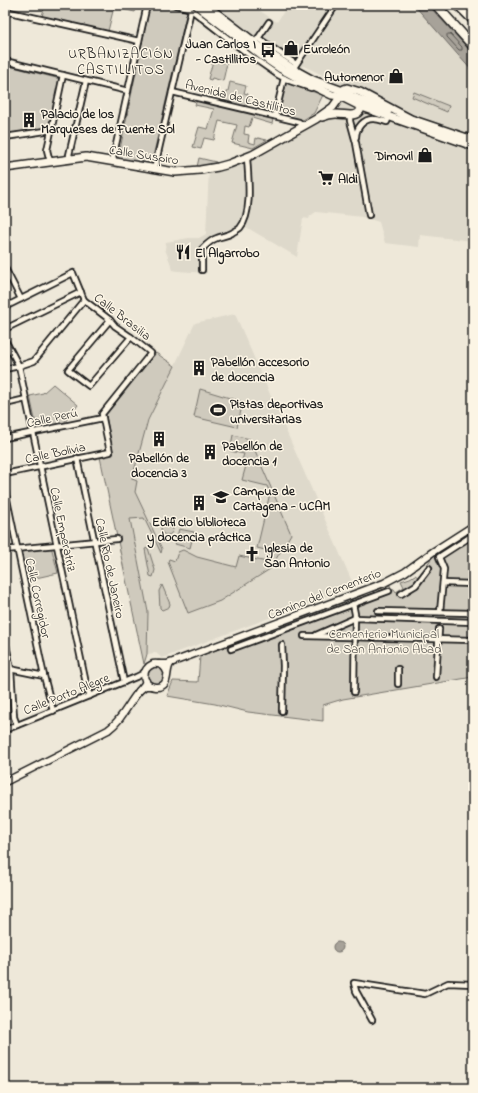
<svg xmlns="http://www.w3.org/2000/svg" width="478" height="1093" viewBox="0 0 478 1093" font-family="'Indie Flower',sans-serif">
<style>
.built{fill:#ded9cb}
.green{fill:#cfcabd;stroke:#76736c}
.water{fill:#a7a299;stroke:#6f6c67}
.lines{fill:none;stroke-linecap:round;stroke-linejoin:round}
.shore{stroke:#54524e;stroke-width:1}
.street-casing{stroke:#1c1c1c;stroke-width:8}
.secondary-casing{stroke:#1c1c1c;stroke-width:9}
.primary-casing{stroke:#1c1c1c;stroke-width:10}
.highway-casing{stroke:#1c1c1c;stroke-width:11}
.street{stroke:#fcf5e5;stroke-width:4.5}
.secondary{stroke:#fcf5e5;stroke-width:6}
.primary{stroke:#fcf5e5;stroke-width:7}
.highway{stroke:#fcf5e5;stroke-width:8}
.labels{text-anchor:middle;stroke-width:3;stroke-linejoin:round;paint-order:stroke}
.poi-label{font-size:13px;font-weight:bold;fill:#1c1c1c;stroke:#fcf5e5;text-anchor:start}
.street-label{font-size:13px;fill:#1c1c1c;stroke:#fcf5e5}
.park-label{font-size:13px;fill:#52504c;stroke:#fcf5e5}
.neighbourhood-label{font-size:14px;letter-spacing:1px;fill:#1c1c1c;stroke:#fcf5e5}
</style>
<rect width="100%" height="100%" fill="#eee8d9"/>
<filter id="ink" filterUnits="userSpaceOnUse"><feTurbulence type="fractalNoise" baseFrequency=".025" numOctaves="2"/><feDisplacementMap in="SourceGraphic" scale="8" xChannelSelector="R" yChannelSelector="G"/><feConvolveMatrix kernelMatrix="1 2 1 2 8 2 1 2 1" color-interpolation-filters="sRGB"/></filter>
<g filter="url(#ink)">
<!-- built -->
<g class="built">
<path d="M215,5H251L277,22L288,5H420L473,63V241L420,235L419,247L385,243L379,222L363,217L316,212L310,216L309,219L303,218L297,257L246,227L229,236L215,241L206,249L207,273L177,271L173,270L165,249L166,242L189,238H199L206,234L209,169L229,164L324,114L343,91L333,87L335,81L304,66L301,67L287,59L262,42Z"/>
<path d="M235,314L354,586L162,658L156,653L147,654L148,612L122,476L195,323Z"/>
</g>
<!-- green -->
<g class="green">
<path d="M45,5H137L135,12L114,7L108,31L42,16Z"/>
<path d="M150,5H160L187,11L151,165L118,159Z"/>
<path d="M213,61L223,63V62L227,63L223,81L212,78L211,80L208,79Z"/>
<path d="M5,65L60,79L50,127L5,134Z"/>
<path d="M230,82L246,86L244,93L248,94V97L249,98L247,107L224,102L227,91H228Z"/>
<path d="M283,82L323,95L314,113L303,120L275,113Z"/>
<path d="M414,92L449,106L447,112L412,97Z"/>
<path d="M197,100L273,119L272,124L252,118L249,127L245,126L244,134L249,135L248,142L255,144L256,138L258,139V138L267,140L253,148L232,143L237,125L219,121L214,140L204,138L201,149L193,147L199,127L208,129L214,109L195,105Z"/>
<path d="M199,158L216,162V163L197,167Z"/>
<path d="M156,353L175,366L148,420L132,479L137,481L135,492L162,549L161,553L144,518L130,519L148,612L147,654L144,664L100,457L113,454L106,415Z"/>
<path d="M53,384L78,405L64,423L37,429L30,396L43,393Z"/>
<path d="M200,389L243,402L237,427L194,417Z"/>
<path d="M233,435L250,439L291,534L270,569L220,601L188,613L168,562L169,559L175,561L178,552L183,550L197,557L236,567L239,556L267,562L269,551L257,548L270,493L267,486L242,480L247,462L242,460L244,454L230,451Z"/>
<circle cx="167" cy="529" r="6"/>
<path d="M179,529L194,532L190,548L175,544Z"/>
<path d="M473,531V677L343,699L323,705V721L248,712L215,704L167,696L173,681L198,682L200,656L390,585L391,588L394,589L396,592L404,587L401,581L410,578L415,575L418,577L434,555Z"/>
<path d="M51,546L58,573L27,580L20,548Z"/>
<path d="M148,548L155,570L153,577L150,576L145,549Z"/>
<path d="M162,585L170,604L169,607L162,610L160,608L159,591Z"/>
<path d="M153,664L167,672L161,685L148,684L146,668Z"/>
</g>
<!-- water -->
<g class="water">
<path d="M414,5H428L473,54V72Z"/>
<circle cx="338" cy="947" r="5"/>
</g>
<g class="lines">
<!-- shore -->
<path class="shore" d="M448,34H450L462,47V50H459L447,37V35Z"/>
<defs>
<g id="street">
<path d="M176,5L188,8"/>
<path d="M185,5L248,54L278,75L290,81L311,88"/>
<path d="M5,11L139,41"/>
<path d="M258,38L296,64"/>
<path d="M257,40L269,22"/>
<path d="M5,61L128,91"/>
<path d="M293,69L334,8"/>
<path d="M172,92L299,122L304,126"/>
<path d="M275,116L284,78"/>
<path d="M350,116V121L356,143L369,215"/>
<path d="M5,137L52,130"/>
<path d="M356,137C356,128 364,118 374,119C379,119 383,121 387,122L389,117"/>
<path d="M72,159L69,155L86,81"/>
<path d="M51,161L49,158L47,150L63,75"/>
<path d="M114,162L113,158L147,5"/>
<path d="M156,169L155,166L191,10"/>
<path d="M5,268L21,299"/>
<path d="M202,270V249C207,244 211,240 217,238C222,236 227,236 232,233C234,231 238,230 240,228C253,213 248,176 247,157"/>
<path d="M5,307L73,273L84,300L110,320L115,326L131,337L151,353L102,414L110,452L5,474"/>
<path d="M110,320L68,370L89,386L131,337"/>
<path d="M5,329L81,292"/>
<path d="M5,340L19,366L87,688L90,696"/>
<path d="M5,369L19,366L34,361L84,300"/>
<path d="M5,404L26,399"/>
<path d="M5,438L103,418"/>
<path d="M77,458L124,682"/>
<path d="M5,490L44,676L53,711"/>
<path d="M5,550L117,539"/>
<path d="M443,583L473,584"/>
<path d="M401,594L416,585L429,568"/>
<path d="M353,604L355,614L354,692"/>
<path d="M378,611L473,613"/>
<path d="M440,612L444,569L439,557L473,535"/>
<path d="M316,635L355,618L473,622"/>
<path d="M304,636L473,640"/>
<path d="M5,640L11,669L14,717L17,725"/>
<path d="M231,649L389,591"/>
<path d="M5,668L44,676"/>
<path d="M436,677L439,629"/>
<path d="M398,684V669"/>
<path d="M282,711L283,666L282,645"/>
<path d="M5,730L136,677L142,674L145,671"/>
<path d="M372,1020L356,991L354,983L425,994L448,983L473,984"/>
</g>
<g id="secondary">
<path d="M159,664H167L173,662L384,583L405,572L434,551L473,526"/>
<path d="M167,672C165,666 160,663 153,664C141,669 141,685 155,687C172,688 164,670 171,663"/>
<path d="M146,681L144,685L139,691L145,686H151"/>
<path d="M5,782L108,730C122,720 128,704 139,691"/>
</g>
<g id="primary">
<path d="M196,5L262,56L281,69L305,82L332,95L340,96L362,107L473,146"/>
<path d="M206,5L266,51L293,69L313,80L343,91L351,96L388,111"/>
<path d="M322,117C327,115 331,114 336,114C348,114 359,120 363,104"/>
<path d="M405,117L473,140"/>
<path d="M5,168L86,157L175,172L200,170L218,167L229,164L252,155L316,119L333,107L338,100L344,89L347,88L360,92L409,118"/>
</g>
<g id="highway">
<path d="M436,5L473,46"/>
<path d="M458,5L473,20"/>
</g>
</defs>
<!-- street casing -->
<use href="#street" class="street-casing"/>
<!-- secondary casing -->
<use href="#secondary" class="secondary-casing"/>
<!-- primary casing -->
<use href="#primary" class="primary-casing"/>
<!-- highway casing -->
<use href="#highway" class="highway-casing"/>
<!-- street -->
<use href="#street" class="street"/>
<!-- secondary -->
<use href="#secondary" class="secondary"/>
<!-- primary -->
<use href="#primary" class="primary"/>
<!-- highway -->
<use href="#highway" class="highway"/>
</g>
</g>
<!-- icons -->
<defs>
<symbol id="shop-bare" viewBox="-9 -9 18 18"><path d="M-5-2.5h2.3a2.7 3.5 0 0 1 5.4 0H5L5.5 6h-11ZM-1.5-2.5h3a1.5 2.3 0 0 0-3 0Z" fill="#1c1c1c" stroke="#fcf5e5" stroke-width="2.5" paint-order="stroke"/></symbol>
<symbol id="bus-bare" viewBox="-9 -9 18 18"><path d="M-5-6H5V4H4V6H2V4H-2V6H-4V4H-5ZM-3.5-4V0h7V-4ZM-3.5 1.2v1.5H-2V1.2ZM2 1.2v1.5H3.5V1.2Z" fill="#1c1c1c" stroke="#fcf5e5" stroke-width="2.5" paint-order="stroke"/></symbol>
<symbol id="building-bare" viewBox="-9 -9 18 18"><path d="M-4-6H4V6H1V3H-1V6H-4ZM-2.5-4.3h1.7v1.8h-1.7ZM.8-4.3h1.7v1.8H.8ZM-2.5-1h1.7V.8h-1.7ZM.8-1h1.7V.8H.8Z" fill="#1c1c1c" stroke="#fcf5e5" stroke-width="2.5" paint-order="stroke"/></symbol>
<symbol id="supermarket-bare" viewBox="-9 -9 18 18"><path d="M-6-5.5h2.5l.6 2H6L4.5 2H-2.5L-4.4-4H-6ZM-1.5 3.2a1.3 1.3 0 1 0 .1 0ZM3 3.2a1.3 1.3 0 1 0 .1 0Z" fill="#1c1c1c" stroke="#fcf5e5" stroke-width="2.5" paint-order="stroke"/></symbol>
<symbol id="restaurant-bare" viewBox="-9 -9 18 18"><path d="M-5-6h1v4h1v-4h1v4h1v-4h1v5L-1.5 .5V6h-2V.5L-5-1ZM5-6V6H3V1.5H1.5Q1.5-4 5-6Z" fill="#1c1c1c" stroke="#fcf5e5" stroke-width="2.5" paint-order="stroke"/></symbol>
<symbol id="stadium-bare" viewBox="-9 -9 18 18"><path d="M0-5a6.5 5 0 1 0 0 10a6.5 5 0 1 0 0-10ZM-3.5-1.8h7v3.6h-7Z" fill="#1c1c1c" stroke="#fcf5e5" stroke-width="2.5" paint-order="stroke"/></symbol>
<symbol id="university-bare" viewBox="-9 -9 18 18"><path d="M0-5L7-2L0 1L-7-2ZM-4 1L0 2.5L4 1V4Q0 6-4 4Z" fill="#1c1c1c" stroke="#fcf5e5" stroke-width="2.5" paint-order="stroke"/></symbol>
<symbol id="church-bare" viewBox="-9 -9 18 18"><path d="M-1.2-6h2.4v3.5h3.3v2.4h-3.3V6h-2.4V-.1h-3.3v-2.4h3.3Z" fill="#1c1c1c" stroke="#fcf5e5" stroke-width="2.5" paint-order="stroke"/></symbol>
</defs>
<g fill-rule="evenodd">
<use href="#shop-bare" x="280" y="37" width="22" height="22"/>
<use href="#bus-bare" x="257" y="39" width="22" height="22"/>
<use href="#shop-bare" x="385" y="65" width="22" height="22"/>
<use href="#building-bare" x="18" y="109" width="22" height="22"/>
<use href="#shop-bare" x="414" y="144" width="22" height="22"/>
<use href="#supermarket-bare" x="315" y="167" width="22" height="22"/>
<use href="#restaurant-bare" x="172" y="241" width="22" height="22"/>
<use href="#building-bare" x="188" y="357" width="22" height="22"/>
<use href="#stadium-bare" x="207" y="399" width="22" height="22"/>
<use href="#building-bare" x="148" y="428" width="22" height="22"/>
<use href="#building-bare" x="199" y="441" width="22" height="22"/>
<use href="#university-bare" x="210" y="486" width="22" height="22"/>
<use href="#building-bare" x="188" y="492" width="22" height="22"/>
<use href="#church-bare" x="241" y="543" width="22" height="22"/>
</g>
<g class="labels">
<!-- poi labels -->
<g class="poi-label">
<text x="256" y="48" text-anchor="end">Juan Carlos I<tspan x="256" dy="15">- Castillitos</tspan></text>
<text x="303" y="53">Euroleón</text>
<text x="384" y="81" text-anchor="end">Automenor</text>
<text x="41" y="118">Palacio de los<tspan x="41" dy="15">Marqueses de Fuente Sol</tspan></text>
<text x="413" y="160" text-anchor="end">Dimovil</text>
<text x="338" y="183">Aldi</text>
<text x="195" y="257">El Algarrobo</text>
<text x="211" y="366">Pabellón accesorio<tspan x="211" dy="15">de docencia</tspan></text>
<text x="230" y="408">Pistas deportivas<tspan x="230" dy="15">universitarias</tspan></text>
<text x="222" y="450">Pabellón de<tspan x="222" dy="15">docencia 1</tspan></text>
<text x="159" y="462" text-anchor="middle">Pabellón de<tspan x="159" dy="15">docencia 3</tspan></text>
<text x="233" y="495">Campus de<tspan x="233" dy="15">Cartagena - UCAM</tspan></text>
<text x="199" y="526" text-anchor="middle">Edificio biblioteca<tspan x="199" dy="15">y docencia práctica</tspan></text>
<text x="264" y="552">Iglesia de<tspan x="264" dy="15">San Antonio</tspan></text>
</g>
<!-- street labels -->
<g class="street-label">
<text transform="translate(241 97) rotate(14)" y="5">Avenida de Castillitos</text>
<text transform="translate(144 154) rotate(9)" y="5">Calle Suspiro</text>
<text transform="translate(123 316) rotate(38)" y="5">Calle Brasilia</text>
<text transform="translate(52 417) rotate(-12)" y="5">Calle Perú</text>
<text transform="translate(55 452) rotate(-12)" y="5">Calle Bolivia</text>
<text transform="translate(64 529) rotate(78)" y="5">Calle Emperatriz</text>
<text transform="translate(111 568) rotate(78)" y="5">Calle Río de Janeiro</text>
<text transform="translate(324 593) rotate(-21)" y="5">Camino del Cementerio</text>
<text transform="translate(39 598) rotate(78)" y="5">Calle Corregidor</text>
<text transform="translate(66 693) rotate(-22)" y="5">Calle Porto Alegre</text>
</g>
<!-- park labels -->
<g class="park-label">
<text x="384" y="638">Cementerio Municipal<tspan x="384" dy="15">de San Antonio Abad</tspan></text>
</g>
<!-- neighbourhood labels -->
<g class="neighbourhood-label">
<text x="121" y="58">URBANIZACIÓN<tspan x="121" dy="16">CASTILLITOS</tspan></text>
</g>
</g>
<!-- margin -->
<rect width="478" height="1093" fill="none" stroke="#fcf5e5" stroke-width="20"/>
<rect x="10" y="10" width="458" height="1073" fill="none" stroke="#1c1c1c" stroke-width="1.5" filter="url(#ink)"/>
</svg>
